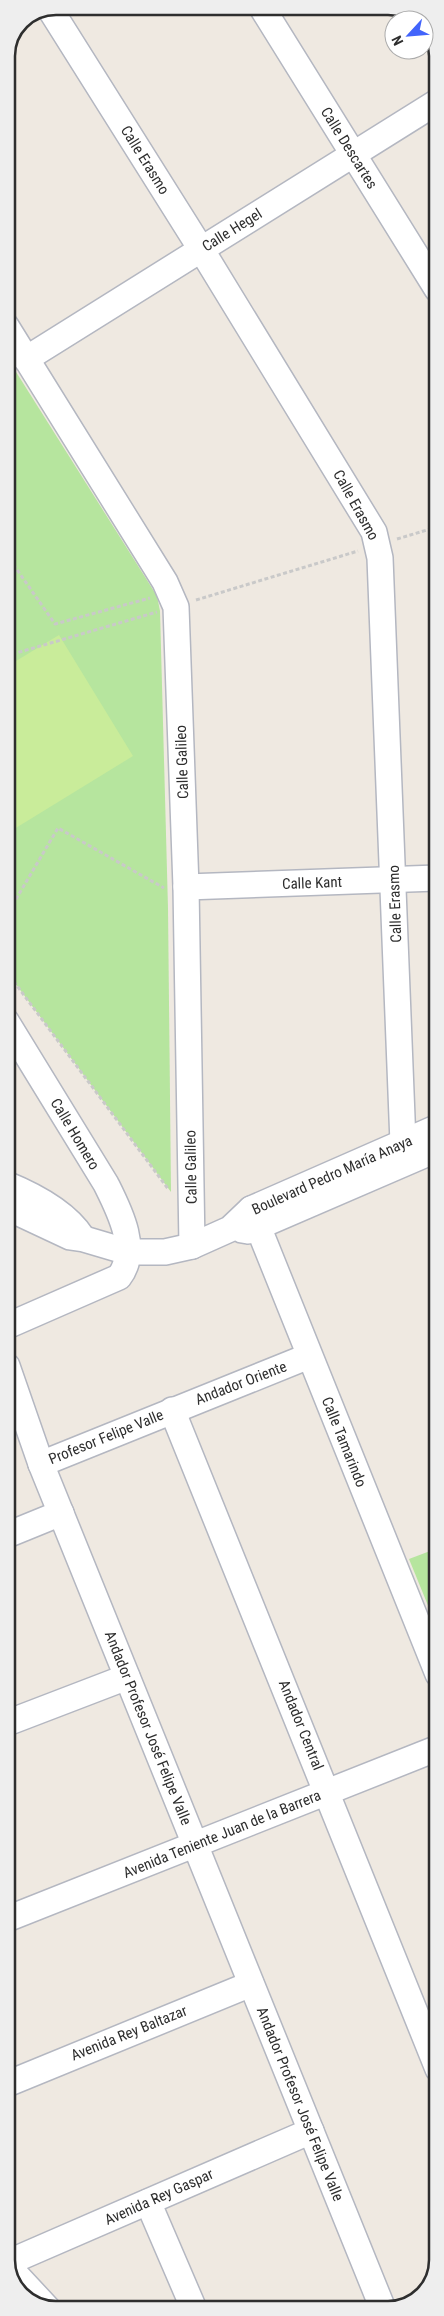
<svg xmlns="http://www.w3.org/2000/svg" width="444" height="2316" viewBox="0 0 444 2316" font-family="'Roboto Condensed',sans-serif">
<style>
.green{fill:#b6e59e}
.pitch{fill:#c9ec9a}
.lines{fill:none;stroke-linecap:round;stroke-linejoin:round}
.minor-casing{stroke:#b4b7c1;stroke-width:28}
.path{stroke:#c9c9c9;stroke-width:3;stroke-dasharray:4 2.5;stroke-linecap:butt}
.minor{stroke:#fff;stroke-width:25}
.labels{text-anchor:middle;stroke-width:5;stroke-linejoin:round;paint-order:stroke}
.street-label{font-size:15px;fill:#2e2e2e;stroke:#fff}
.rim{fill:none;stroke:#2e2e2e;stroke-width:2.5}
</style>
<rect width="100%" height="100%" fill="#efe9e1"/>
<!-- green -->
<g class="green">
<path d="M6,356L157,596L160,611L168,908L171,1192L6,971Z"/>
<path d="M438,1548V1630L409,1559Z"/>
</g>
<!-- pitch -->
<path class="pitch" d="M59,635L133,756L6,834V667Z"/>
<g class="lines">
<defs>
<g id="minor">
<path d="M261,6L437,289"/>
<path d="M50,9L201,249L374,532L380,558L403,1143"/>
<path d="M6,326L165,582L176,607L186,887L192,1246"/>
<path d="M26,359L437,102"/>
<path d="M186,887L437,878"/>
<path d="M6,1021L106,1184C119,1210 140,1250 119,1277L7,1326"/>
<path d="M6,1184C33,1195 66,1212 82,1237"/>
<path d="M6,1207L70,1237L84,1239L128,1252H165L192,1246L230,1229L251,1209L438,1127"/>
<path d="M251,1209L438,1674"/>
<path d="M242,1230L248,1231L438,1149"/>
<path d="M7,1366L41,1464L383,2309"/>
<path d="M172,1410L438,2069"/>
<path d="M41,1464L309,1356"/>
<path d="M7,1535L61,1513"/>
<path d="M7,1723L127,1677"/>
<path d="M7,1919L438,1748"/>
<path d="M7,2084L251,1984"/>
<path d="M148,2202L194,2309"/>
<path d="M7,2263L311,2131"/>
<path d="M7,2265L48,2309"/>
</g>
</defs>
<!-- minor casing -->
<use href="#minor" class="minor-casing"/>
<!-- path -->
<g class="path">
<path d="M397,539L437,527"/>
<path d="M6,554L55,624L150,598"/>
<path d="M196,600L358,551"/>
<path d="M6,656L157,612"/>
<path d="M6,916L58,828L164,888"/>
<path d="M6,971L169,1190"/>
</g>
<!-- minor -->
<use href="#minor" class="minor"/>
</g>
<g class="labels">
<!-- street labels -->
<g class="street-label">
<text transform="translate(349 148) rotate(58)" y="5">Calle Descartes</text>
<text transform="translate(145 160) rotate(58)" y="5">Calle Erasmo</text>
<text transform="translate(232 230) rotate(-32)" y="5">Calle Hegel</text>
<text transform="translate(356 505) rotate(61)" y="5">Calle Erasmo</text>
<text transform="translate(182 762) rotate(-92)" y="5">Calle Galileo</text>
<text transform="translate(312 883) rotate(-2)" y="5">Calle Kant</text>
<text transform="translate(395 904) rotate(-92)" y="5">Calle Erasmo</text>
<text transform="translate(75 1134) rotate(59)" y="5">Calle Homero</text>
<text transform="translate(191 1167) rotate(-91)" y="5">Calle Galileo</text>
<text transform="translate(332 1175) rotate(-24)" y="5">Boulevard Pedro María Anaya</text>
<text transform="translate(241 1383) rotate(-21)" y="5">Andador Oriente</text>
<text transform="translate(106 1437) rotate(-22)" y="5">Profesor Felipe Valle</text>
<text transform="translate(344 1442) rotate(68)" y="5">Calle Tamarindo</text>
<text transform="translate(301 1725) rotate(68)" y="5">Andador Central</text>
<text transform="translate(148 1728) rotate(68)" y="5">Andador Profesor José Felipe Valle</text>
<text transform="translate(222 1834) rotate(-22)" y="5">Avenida Teniente Juan de la Barrera</text>
<text transform="translate(129 2033) rotate(-22)" y="5">Avenida Rey Baltazar</text>
<text transform="translate(300 2104) rotate(68)" y="5">Andador Profesor José Felipe Valle</text>
<text transform="translate(159 2197) rotate(-24)" y="5">Avenida Rey Gaspar</text>
</g>
</g>
<!-- crop -->
<path d="M0 0H444V2316H0ZM56 15H388A41 41 0 0 1 429 56V2260A41 41 0 0 1 388 2301H56A41 41 0 0 1 15 2260V56A41 41 0 0 1 56 15Z" fill="#eee" fill-rule="evenodd"/>
<path class="rim" d="M56 15H388A41 41 0 0 1 429 56V2260A41 41 0 0 1 388 2301H56A41 41 0 0 1 15 2260V56A41 41 0 0 1 56 15Z"/>
<!-- north arrow -->
<g transform="translate(409 35) rotate(244)"><circle r="24" fill="#ffffff" stroke="#ababab"/>
<path d="M0-4L9 19L0 12L-9 19Z" fill="#4264fb"/>
<text y="-8" font-size="14" font-weight="bold" text-anchor="middle" fill="#2e2e2e">N</text>
</g>
</svg>
